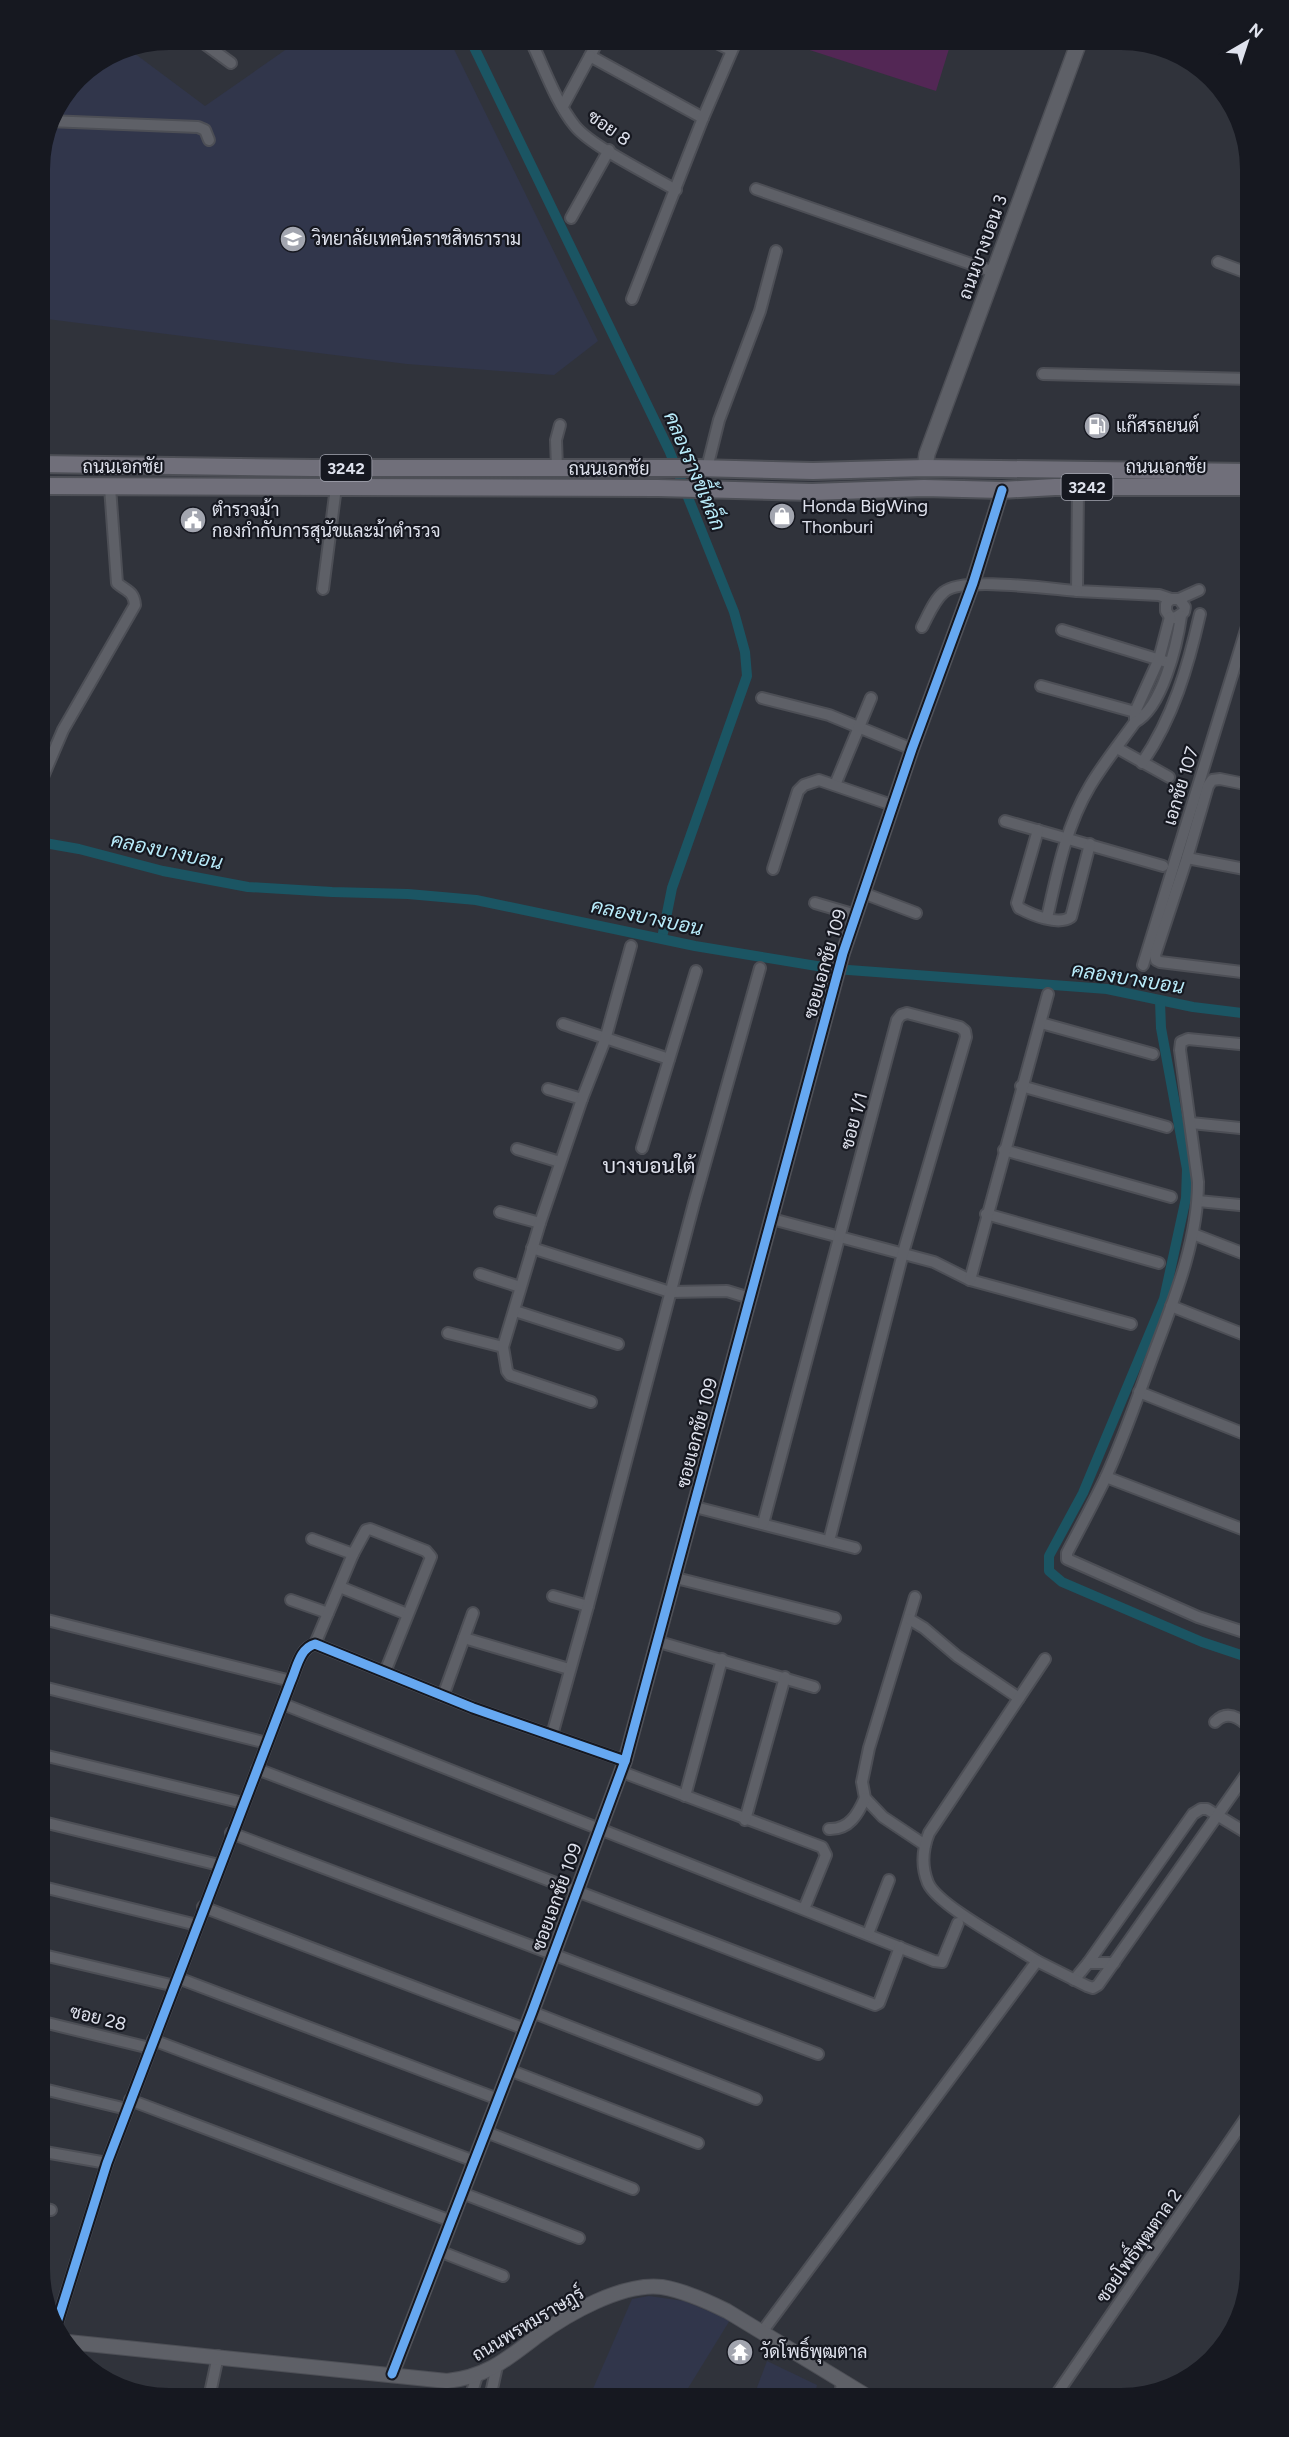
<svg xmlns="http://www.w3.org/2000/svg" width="1289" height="2437" viewBox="0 0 1289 2437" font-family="Figtree,Sarabun,sans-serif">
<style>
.built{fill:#31364b}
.green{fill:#532755}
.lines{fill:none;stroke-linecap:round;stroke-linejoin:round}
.canal{stroke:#1b5563;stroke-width:10}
.minor-casing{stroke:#4d4f56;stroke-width:14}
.tertiary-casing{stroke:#4d4f56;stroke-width:16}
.secondary-casing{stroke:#4d4f56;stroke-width:18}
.primary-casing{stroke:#4d4f56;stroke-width:20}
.minor{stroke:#5e6067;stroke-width:10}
.tertiary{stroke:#5e6067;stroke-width:14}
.secondary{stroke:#5e6067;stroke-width:15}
.primary{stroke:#706f7a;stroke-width:16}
.cycleway-casing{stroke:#161820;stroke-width:13}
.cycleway{stroke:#66a8f1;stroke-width:9}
.labels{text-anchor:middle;stroke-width:4.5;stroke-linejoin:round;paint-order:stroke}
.shield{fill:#161820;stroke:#a3a5b0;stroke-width:1.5}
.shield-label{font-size:16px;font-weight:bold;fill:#dfe2ed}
.street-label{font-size:18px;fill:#dfe2ed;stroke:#161820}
.poi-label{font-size:18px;fill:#dfe2ed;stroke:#161820;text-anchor:start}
.water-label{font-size:20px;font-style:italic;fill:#b8ebfa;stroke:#161820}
.quarter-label{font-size:21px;fill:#dfe2ed;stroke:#161820}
</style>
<rect width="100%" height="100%" fill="#30333b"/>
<!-- built -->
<g class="built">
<path d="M301,39H449L598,341L554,375L407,364L39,318V160L49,119L77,77L119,49L126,47L205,106Z"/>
<path d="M649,2296L684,2301L730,2320L682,2398H589L632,2299Z"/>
<path d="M767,2361L817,2385L814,2398H753Z"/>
</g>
<!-- green -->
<path class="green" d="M787,39H952L936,91L785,42Z"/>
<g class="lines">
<!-- canal -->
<g class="canal">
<path d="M470,39L669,450L734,612L745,652L747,676L672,888L662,938"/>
<path d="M39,842L79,849L163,871L248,887L332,892L408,894L476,900L695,946L835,969L1107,989L1193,1007L1250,1014"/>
<path d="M1160,1001L1161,1028L1187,1169L1186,1198L1164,1299L1083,1493L1049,1556V1571L1062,1582L1202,1642L1250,1658"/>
</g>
<defs>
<g id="minor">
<path d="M198,39L231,63"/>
<path d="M530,39C544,67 555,101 575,126C591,146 652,176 676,190"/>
<path d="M599,39L590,56L703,118"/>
<path d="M709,39L731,50"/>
<path d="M563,106L590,56"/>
<path d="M48,121L198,127L205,130L209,140"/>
<path d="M756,189L994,272"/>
<path d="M571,218L609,150"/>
<path d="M1218,262L1250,274"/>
<path d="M632,299L703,118L737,39"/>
<path d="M1043,374L1250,379"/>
<path d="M557,468L556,440L560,425"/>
<path d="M707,468L719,420L760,311L776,251"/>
<path d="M1078,487L1077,591L1159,595L1171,599"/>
<path d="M323,589L336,487"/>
<path d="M1179,599L1185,607L1184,612L1175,618L1170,617L1166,611V604L1171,599H1179L1199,590"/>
<path d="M922,627C928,616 934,600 944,592C962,576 1050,589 1077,591"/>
<path d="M1062,630L1170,663"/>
<path d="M1041,686L1135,712L1141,716"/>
<path d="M762,698L829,715L912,749"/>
<path d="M1135,722V712L1159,659L1170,617"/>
<path d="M1117,748L1169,777"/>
<path d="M1142,763C1173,718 1188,667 1200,614"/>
<path d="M835,785L871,698"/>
<path d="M39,786L63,730L135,605C134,591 126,591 117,583L110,487"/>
<path d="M1005,821L1163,866"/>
<path d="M1038,830L1017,903L1019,908C1032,915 1058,926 1071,917L1090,844"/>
<path d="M1187,858L1250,870"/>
<path d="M773,869L798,791L804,785L819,780L892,805"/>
<path d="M863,893L916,913"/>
<path d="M815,903L856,915"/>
<path d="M1047,918C1057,873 1066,826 1090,786C1103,764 1120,743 1135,722C1162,708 1177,645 1181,616"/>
<path d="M1143,965L1250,617"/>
<path d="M1250,973L1160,962L1156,960L1155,955L1187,858L1208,786L1212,780L1220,779L1250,785"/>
<path d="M1041,1023L1153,1054"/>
<path d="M563,1024L669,1059"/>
<path d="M1021,1086L1167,1127"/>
<path d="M548,1089L582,1099"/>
<path d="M1191,1123L1250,1129"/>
<path d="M642,1148L696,971"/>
<path d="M517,1149L560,1162"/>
<path d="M1004,1150L1171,1197"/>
<path d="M1198,1201L1250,1206"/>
<path d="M500,1212L540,1223"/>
<path d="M986,1214L1159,1263"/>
<path d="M772,1219L934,1262L970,1280L1131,1324"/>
<path d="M1193,1234L1250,1256"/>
<path d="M532,1248L670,1292L727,1291L750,1298"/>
<path d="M480,1274L520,1287"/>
<path d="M970,1280L1048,994"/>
<path d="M1171,1306L1250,1337"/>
<path d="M515,1311L618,1344"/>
<path d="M448,1333L503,1347"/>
<path d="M1139,1392L1250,1436"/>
<path d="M591,1402L510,1375L507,1371L503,1347L540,1223L582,1099L605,1040L631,946"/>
<path d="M1106,1477L1250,1532"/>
<path d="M695,1507L855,1548"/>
<path d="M763,1524L897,1020L901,1015L907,1013L960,1027L965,1031L966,1037L903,1253L829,1541"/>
<path d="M312,1539L353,1554"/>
<path d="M676,1578L835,1618"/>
<path d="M340,1587L407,1614"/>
<path d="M553,1596L588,1606"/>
<path d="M915,1597L869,1748L862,1782L865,1798L883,1817L925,1845"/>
<path d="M291,1600L328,1613"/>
<path d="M39,1618L291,1681"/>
<path d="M909,1619L924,1628L957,1656L1019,1698"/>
<path d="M1250,1634L1198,1617L1067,1559V1553C1080,1528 1093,1504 1105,1479C1124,1438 1139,1393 1155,1350C1175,1297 1198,1240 1198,1182L1180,1050L1181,1042L1188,1039L1250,1045"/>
<path d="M464,1638L569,1669"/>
<path d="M659,1642L814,1687"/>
<path d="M315,1644L353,1554L366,1530L370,1529L426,1551L431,1557L385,1672"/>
<path d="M39,1686L267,1743"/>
<path d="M443,1696L473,1613"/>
<path d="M283,1704L934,1961L942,1962L958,1923"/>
<path d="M1215,1722C1227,1710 1239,1717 1250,1728"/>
<path d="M552,1735L588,1606L694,1203L760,968"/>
<path d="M39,1754L243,1803"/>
<path d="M257,1769L875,2005L879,2003L900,1947"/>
<path d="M622,1772L822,1847L826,1855L804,1909"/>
<path d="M685,1796L722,1659"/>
<path d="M745,1820L785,1677"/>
<path d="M39,1821L219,1865"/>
<path d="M829,1829C849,1830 858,1814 865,1798"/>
<path d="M231,1833L818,2054"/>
<path d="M39,1886L197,1925"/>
<path d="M203,1907L525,2029"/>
<path d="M868,1934L889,1880"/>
<path d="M39,1954L175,1986"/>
<path d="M1037,1961C1013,1945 938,1906 928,1883C921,1866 923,1848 929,1833L1045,1659"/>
<path d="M1088,1963L1193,1814L1201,1809H1207L1250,1835"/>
<path d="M178,1978L498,2099"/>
<path d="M1074,1980L1088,1963H1114"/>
<path d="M532,2012L756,2099"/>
<path d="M39,2021L150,2048"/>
<path d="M153,2040L474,2161"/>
<path d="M509,2070L698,2143"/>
<path d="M39,2088L127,2109"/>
<path d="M130,2100L451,2221"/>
<path d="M486,2132L633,2189"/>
<path d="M39,2151L107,2163"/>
<path d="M462,2193L579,2238"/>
<path d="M39,2207L51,2210"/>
<path d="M439,2251L503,2276"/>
<path d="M56,2326L107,2163L291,1681C297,1667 300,1648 315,1644L473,1708L625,1761"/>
<path d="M762,2332L1037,1961L1087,1986L1093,1988L1098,1985L1250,1769"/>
<path d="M209,2398L218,2356"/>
<path d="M470,2398L477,2376"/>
<path d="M490,2398L497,2366"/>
<path d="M840,2398L842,2381"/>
<path d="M1054,2398L1250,2112"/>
</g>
<g id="tertiary">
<path d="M68,2342L447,2381C486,2377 506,2360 536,2337C567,2314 623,2282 662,2287C685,2291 707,2301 727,2311L870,2398"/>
<path d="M392,2374L532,2012L625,1761L843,953L912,749L973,583L1002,490"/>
</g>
<path id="secondary" d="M925,468L927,454L1080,39"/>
<g id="primary">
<path d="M39,464L313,468H697L813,471L925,468L1250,472"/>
<path d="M39,486L658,488L812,492L924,488L1002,490L1055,487H1250"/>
</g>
</defs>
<!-- minor casing -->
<use href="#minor" class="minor-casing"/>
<!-- tertiary casing -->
<use href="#tertiary" class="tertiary-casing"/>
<!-- secondary casing -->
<use href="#secondary" class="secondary-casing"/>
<!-- primary casing -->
<use href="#primary" class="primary-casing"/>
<!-- minor -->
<use href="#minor" class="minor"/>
<!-- tertiary -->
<use href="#tertiary" class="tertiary"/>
<!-- secondary -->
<use href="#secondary" class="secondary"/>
<!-- primary -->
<use href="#primary" class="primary"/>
<defs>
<g id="cycleway">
<path d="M56,2326L107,2163L291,1681C297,1667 300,1648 315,1644L473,1708L625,1761"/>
<path d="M392,2374L532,2012L625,1761L843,953L912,749L973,583L1002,490"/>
</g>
</defs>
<!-- cycleway casing -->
<use href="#cycleway" class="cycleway-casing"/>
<!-- cycleway -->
<use href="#cycleway" class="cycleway"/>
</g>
<!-- icons -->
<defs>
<symbol id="university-disc" viewBox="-11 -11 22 22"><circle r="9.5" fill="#a2a5af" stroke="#161820"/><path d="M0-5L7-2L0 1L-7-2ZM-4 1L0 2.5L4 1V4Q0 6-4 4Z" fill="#fff"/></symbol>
<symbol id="fuel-disc" viewBox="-11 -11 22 22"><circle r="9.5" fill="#a2a5af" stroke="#161820"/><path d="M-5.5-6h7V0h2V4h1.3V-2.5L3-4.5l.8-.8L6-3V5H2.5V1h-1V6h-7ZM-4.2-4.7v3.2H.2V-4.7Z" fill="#fff"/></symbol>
<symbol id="shop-disc" viewBox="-11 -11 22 22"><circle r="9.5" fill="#a2a5af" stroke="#161820"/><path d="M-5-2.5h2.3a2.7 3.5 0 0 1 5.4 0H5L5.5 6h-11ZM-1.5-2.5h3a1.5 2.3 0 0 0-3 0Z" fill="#fff"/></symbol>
<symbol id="civic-disc" viewBox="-11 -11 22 22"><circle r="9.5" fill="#a2a5af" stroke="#161820"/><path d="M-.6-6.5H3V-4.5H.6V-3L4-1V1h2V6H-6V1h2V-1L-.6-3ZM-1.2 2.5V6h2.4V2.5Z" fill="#fff"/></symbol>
<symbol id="temple-disc" viewBox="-11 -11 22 22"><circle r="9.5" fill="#a2a5af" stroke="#161820"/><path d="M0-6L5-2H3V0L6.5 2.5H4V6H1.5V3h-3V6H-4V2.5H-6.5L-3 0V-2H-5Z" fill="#fff"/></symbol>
</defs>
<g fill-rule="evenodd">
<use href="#university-disc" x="278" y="224" width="30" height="30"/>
<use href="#fuel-disc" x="1082" y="411" width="30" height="30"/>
<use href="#shop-disc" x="767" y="501" width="30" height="30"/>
<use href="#civic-disc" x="178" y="505" width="30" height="30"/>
<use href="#temple-disc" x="725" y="2337" width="30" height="30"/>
</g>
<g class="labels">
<!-- shield labels -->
<g class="shield">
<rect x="320.5" y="455" width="51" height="26" rx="4.5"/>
<rect x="1061.5" y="474" width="51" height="26" rx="4.5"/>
</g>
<g class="shield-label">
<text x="346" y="474">3242</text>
<text x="1087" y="493">3242</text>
</g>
<!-- street labels -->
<g class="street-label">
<text transform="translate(609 128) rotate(35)" y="6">ซอย 8</text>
<text transform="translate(983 247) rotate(-70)" y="6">ถนนบางบอน 3</text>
<text x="123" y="473">ถนนเอกชัย</text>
<text x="1166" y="473">ถนนเอกชัย</text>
<text x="609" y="475">ถนนเอกชัย</text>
<text transform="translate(1181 786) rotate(-73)" y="6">เอกชัย 107</text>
<text transform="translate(825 964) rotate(-74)" y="6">ซอยเอกชัย 109</text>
<text transform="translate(854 1121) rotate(-75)" y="6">ซอย 1/1</text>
<text transform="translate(697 1433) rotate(-75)" y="6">ซอยเอกชัย 109</text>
<text transform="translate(557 1897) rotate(-70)" y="6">ซอยเอกชัย 109</text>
<text transform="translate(98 2018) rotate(14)" y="6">ซอย 28</text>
<text transform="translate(1139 2246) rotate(-55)" y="6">ซอยโพธิ์พุฒตาล 2</text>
<text transform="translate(528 2324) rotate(-31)" y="6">ถนนพรหมราษฎร์</text>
</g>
<!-- poi labels -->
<g class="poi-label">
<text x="312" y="245">วิทยาลัยเทคนิคราชสิทธาราม</text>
<text x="1116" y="432">แก๊สรถยนต์</text>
<text x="802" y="512">Honda BigWing<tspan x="802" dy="21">Thonburi</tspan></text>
<text x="212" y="516">ตำรวจม้า<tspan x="212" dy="21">กองกำกับการสุนัขและม้าตำรวจ</tspan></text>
<text x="760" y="2358">วัดโพธิ์พุฒตาล</text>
</g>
<!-- water labels -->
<g class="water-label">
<text transform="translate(695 471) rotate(67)" y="7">คลองรางขี้เหล็ก</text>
<text transform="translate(167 851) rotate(12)" y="7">คลองบางบอน</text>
<text transform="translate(647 917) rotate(12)" y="7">คลองบางบอน</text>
<text transform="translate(1128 978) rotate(9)" y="7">คลองบางบอน</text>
</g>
<!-- quarter labels -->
<g class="quarter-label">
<text x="649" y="1173">บางบอนใต้</text>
</g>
</g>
<!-- crop -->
<path d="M0 0H1289V2437H0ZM169 50H1121A119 119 0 0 1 1240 169V2269A119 119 0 0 1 1121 2388H169A119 119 0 0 1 50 2269V169A119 119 0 0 1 169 50Z" fill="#161820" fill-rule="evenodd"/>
<!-- north arrow -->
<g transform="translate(1247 42) rotate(39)" stroke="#161820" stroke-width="4.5" paint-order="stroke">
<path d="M0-4.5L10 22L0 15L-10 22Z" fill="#dfe2ed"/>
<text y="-9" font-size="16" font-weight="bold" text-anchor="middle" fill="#dfe2ed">N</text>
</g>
</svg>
